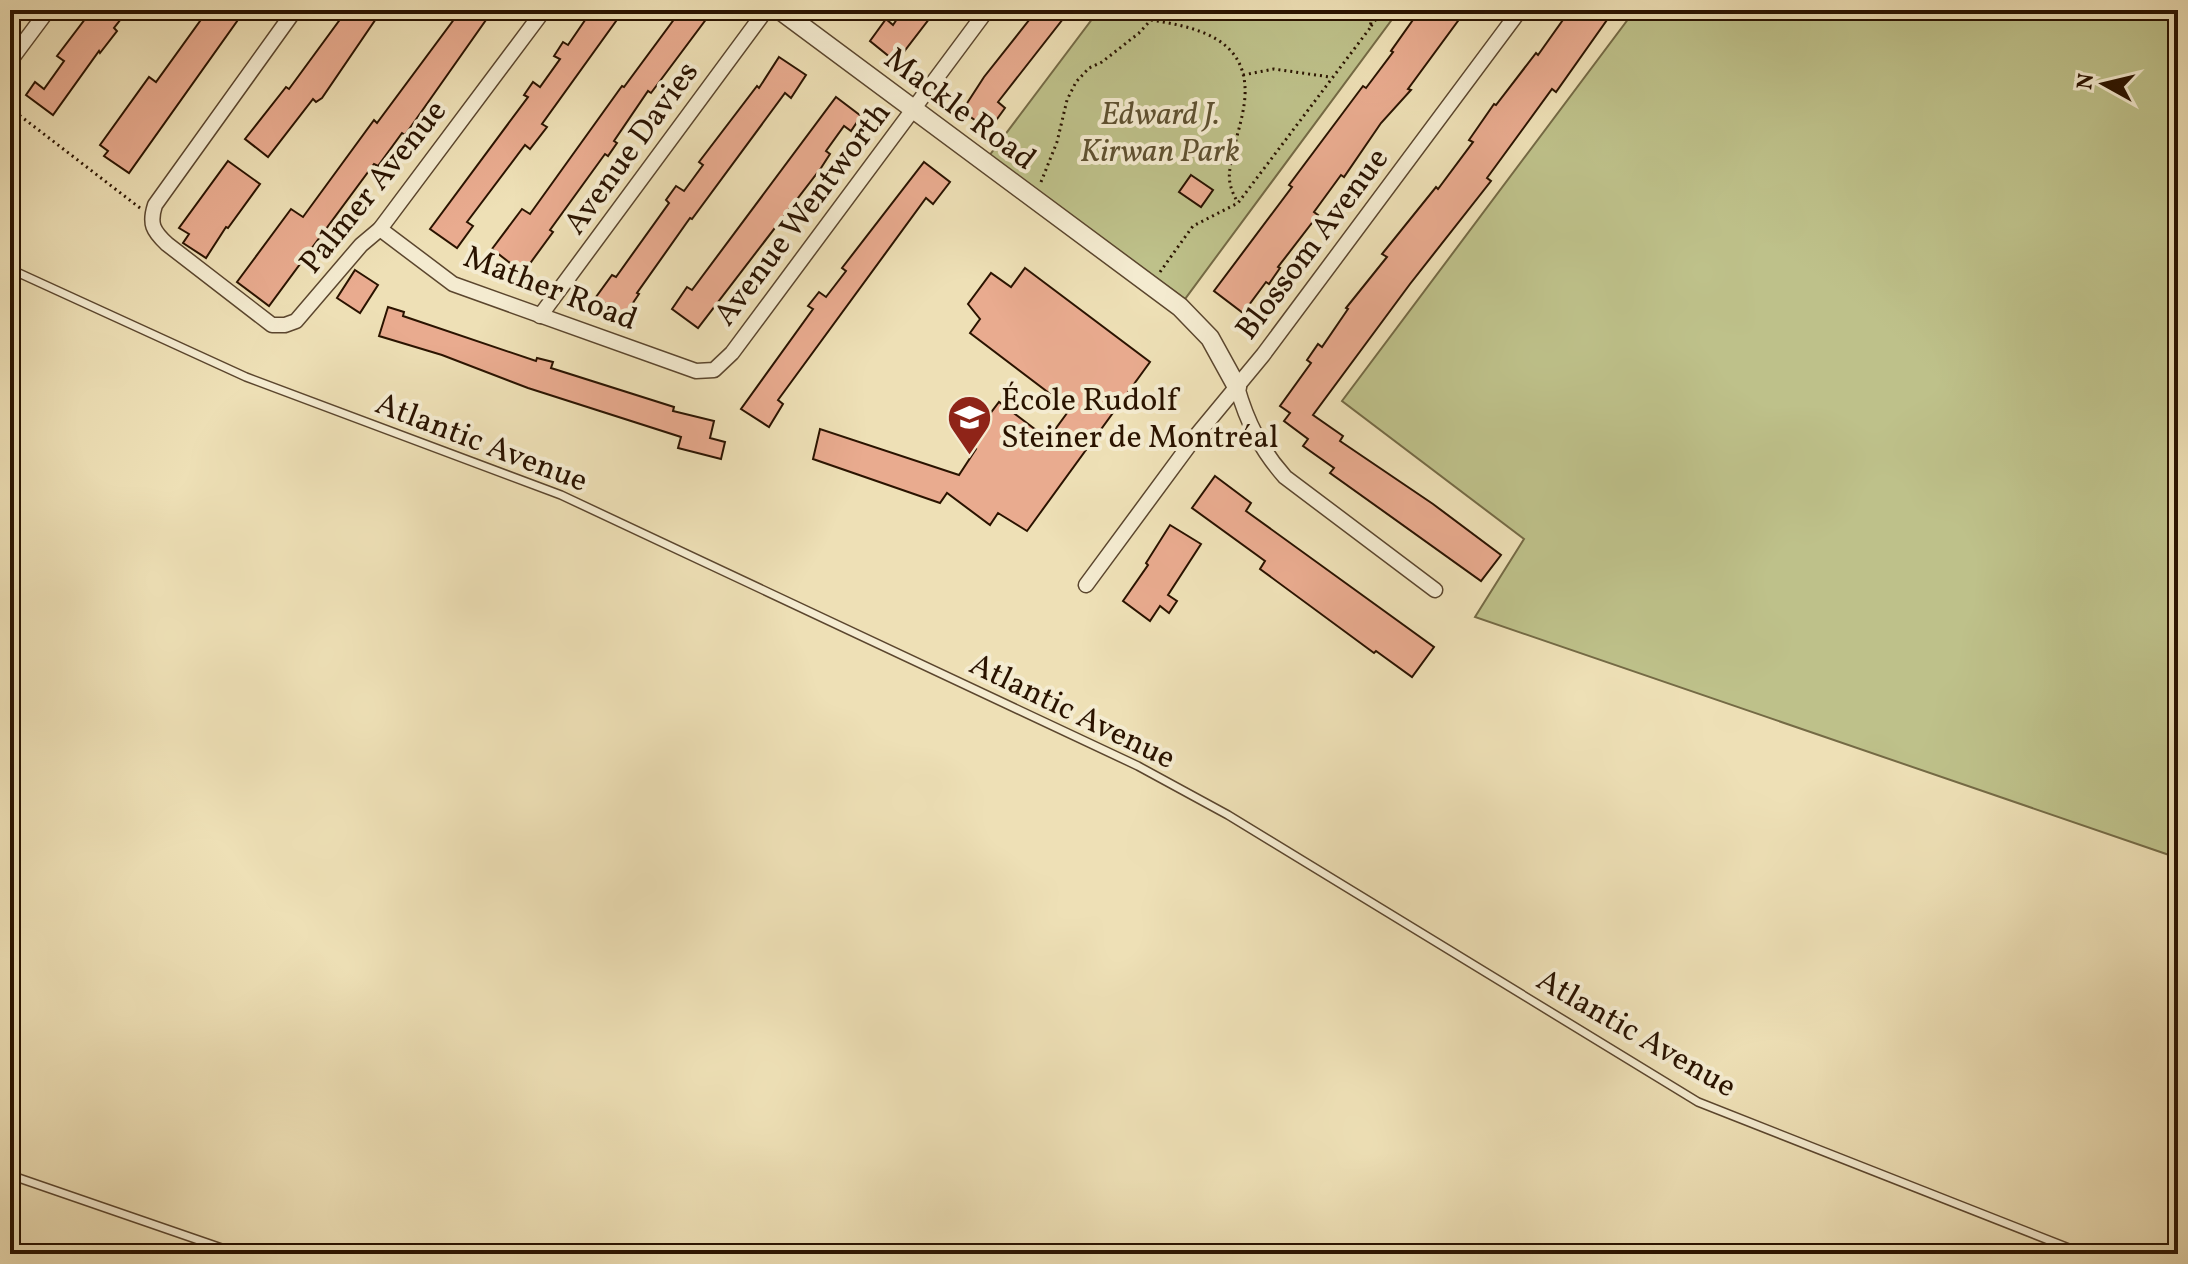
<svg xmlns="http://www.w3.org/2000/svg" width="2188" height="1264" viewBox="0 0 2188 1264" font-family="Vollkorn,serif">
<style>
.green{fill:#bec18a;stroke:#746a45;stroke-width:2}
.building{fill:#e9ab8f;stroke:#2a1300;stroke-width:2}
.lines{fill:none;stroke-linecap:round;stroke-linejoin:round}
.service-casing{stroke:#5b462e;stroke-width:10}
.minor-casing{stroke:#5b462e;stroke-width:17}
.tertiary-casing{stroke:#5b462e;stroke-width:21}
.path{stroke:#2a1300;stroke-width:3;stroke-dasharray:2 4;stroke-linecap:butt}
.service{stroke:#f4ebd0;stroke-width:7}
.minor{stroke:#f4ebd0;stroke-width:14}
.tertiary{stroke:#f4ebd0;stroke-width:18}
.labels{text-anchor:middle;stroke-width:8;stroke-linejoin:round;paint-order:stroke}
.street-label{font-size:32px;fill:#2a1300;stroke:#f4ebd0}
.park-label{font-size:32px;font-style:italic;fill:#5e5030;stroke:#f4ebd0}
.poi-label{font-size:32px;fill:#2a1300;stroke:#f4ebd0;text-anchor:start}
</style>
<rect width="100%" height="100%" fill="#eee0b6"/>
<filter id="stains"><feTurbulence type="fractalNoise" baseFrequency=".0025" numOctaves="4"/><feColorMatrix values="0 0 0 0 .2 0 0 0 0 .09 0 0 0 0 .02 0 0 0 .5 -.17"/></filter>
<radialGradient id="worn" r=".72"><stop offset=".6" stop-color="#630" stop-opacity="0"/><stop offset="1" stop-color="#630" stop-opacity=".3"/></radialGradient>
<!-- green -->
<g class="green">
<path d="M1099,10H1399L1185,299L989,156Z"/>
<path d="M1635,10H2178V858L1475,617L1524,539L1342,401Z"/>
</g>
<!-- building -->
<g class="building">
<path d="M92,10H128L114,28L117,31L100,53L99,51L53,115L26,95L35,82L44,89L64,61L57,56Z"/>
<path d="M208,10H245L129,173L104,156L108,151L100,145L149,77L156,82Z"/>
<path d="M347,10H382L322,98L316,102L313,99L268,157L245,139L286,87L289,89Z"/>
<path d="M461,10H493L405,135L402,133L378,166L374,164L269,306L237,282L291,209L303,217L374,120L377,123Z"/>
<path d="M592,10H624L542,124L547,127L530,149L525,145L467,222L473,226L457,248L430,229L528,97L524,95L533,82L540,87L560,59L554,56L563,42L568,45Z"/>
<path d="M681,10H713L651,93L648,91L614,141L617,143L608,156L605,154L550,230L553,232L523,273L492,249L522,209L530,214L622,86L624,87Z"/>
<path d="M903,10H936L896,62L870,41L886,19L893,25Z"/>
<path d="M1037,10H1070L998,102L1005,108L989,130L962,111L984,77Z"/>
<path d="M1420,10H1466L1408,89L1411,90L1381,123L1344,177L1341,175L1314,212L1318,215L1278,267L1280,268L1269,284L1266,282L1243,313L1214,291L1292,187L1289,185L1363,86L1366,88L1393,52L1391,51Z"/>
<path d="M1570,10H1614L1556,92L1552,89L1487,178L1491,181L1410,284L1313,415L1343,436L1340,441L1433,504L1501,555L1481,581L1330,473L1334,468L1303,446L1308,439L1284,421L1290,413L1280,406L1311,363L1307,360L1318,344L1322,347L1348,309L1346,308L1387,257L1382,254L1436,187L1438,189L1473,142L1469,140L1494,104L1496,105L1536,53L1538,55Z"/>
<path d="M779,57L806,75L791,98L785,93L692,219L690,218L637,293L639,294L624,316L596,297L612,275L616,277L669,203L666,200L676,186L684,191L703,165L699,162L757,86L759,88Z"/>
<path d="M836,97L861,116L851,131L844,126L826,151L830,154L821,168L698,328L672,309L687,287L692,290Z"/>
<path d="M228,161L260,184L228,228L226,227L206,258L183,243L189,234L179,228Z"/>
<path d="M924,162L950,182L933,204L926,198L778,400L783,404L769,427L741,409L813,309L808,306L819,292L826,297L846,271L842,268Z"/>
<path d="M1191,175L1213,190L1201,207L1179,192Z"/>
<path d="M1025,268L1150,362L1027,531L998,513L990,525L947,493L940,503L813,459L820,429L959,475L976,449L968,443L999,402L1048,439L1070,409L970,333L980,319L968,304L991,273L1011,287Z"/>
<path d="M355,270L378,285L360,313L337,298Z"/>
<path d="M388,307L404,312L403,316L536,361L537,358L553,362L551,368L674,407L673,411L714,421L710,438L725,442L721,459L678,448L681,437L528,388L442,355L379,336Z"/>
<path d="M1215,476L1251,503L1246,511L1434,647L1412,677L1376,651L1374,653L1260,569L1265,561L1192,508Z"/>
<path d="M1170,525L1201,544L1168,595L1177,601L1169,613L1160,606L1150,621L1123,601L1148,565L1146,563Z"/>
</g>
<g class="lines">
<defs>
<g id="service">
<path d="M10,269L246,377L561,495L1138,766L1228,815L1698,1102L2084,1254"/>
<path d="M10,1175L239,1254"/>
<path d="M10,1248L27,1254"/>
</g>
<g id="minor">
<path d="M295,10L155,205C149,224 153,231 167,244L272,325H285L296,321L361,245L380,229L544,10"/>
<path d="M10,61L48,10"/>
<path d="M380,229L453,284L696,371L714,370L732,353L987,10"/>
<path d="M540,316L766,10"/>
<path d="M1237,387C1247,422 1261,450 1285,477L1435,590"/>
<path d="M1086,585L1196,436L1263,355L1520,10"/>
</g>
<path id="tertiary" d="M780,10L1180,307L1210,338L1237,387"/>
</defs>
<!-- service casing -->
<use href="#service" class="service-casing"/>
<!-- minor casing -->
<use href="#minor" class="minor-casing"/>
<!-- tertiary casing -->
<use href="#tertiary" class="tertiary-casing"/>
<!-- path -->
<g class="path">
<path d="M1151,20C1196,27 1248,38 1245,96C1244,112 1239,128 1235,144C1230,171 1224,178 1238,203"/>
<path d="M1371,26L1383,10"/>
<path d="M1243,75L1274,69L1330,77"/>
<path d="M10,108L140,208"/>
<path d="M1041,182L1057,142L1067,100L1076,82L1089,68L1102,62L1139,33L1160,10"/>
<path d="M1160,272L1193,226L1238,203L1370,28L1373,10"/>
</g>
<!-- service -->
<use href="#service" class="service"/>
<!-- minor -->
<use href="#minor" class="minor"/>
<!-- tertiary -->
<use href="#tertiary" class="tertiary"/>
</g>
<!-- icons -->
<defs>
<symbol id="school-pin" viewBox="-11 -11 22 30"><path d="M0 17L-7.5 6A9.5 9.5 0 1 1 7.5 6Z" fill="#8f2418" stroke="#f4ebd0"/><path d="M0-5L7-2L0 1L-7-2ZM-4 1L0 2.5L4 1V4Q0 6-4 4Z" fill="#fff"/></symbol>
</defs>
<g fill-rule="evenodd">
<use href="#school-pin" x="944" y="392" width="51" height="69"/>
</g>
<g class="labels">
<!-- street labels -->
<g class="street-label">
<text transform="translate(961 108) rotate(37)" y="11">Mackle Road</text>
<text transform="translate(630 147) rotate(-54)" y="11">Avenue Davies</text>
<text transform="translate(372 186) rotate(-51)" y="11">Palmer Avenue</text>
<text transform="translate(801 213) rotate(-53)" y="11">Avenue Wentworth</text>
<text transform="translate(1311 243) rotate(-53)" y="11">Blossom Avenue</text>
<text transform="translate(551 287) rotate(21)" y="11">Mather Road</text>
<text transform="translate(482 441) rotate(21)" y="11">Atlantic Avenue</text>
<text transform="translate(1073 710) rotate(26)" y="11">Atlantic Avenue</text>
<text transform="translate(1637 1032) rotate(30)" y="11">Atlantic Avenue</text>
</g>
<!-- park labels -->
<g class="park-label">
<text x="1160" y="124">Edward J.<tspan x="1160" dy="37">Kirwan Park</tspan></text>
</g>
<!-- poi labels -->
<g class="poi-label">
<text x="1001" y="410">École Rudolf<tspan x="1001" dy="37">Steiner de Montréal</tspan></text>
</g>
</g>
<!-- margin -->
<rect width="2188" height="1264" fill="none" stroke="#eee0b6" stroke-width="40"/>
<rect x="12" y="12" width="2164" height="1240" fill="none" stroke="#2a1300" stroke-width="4"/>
<rect x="20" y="20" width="2148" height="1224" fill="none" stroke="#2a1300" stroke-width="2"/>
<!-- north arrow -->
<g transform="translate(2104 84) rotate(278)" stroke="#f4ebd0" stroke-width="6" paint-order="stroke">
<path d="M0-6L14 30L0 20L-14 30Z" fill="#2a1300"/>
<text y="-12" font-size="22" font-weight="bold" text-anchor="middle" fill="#2a1300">N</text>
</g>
<rect width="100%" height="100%" filter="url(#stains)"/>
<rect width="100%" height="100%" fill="url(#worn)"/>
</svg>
